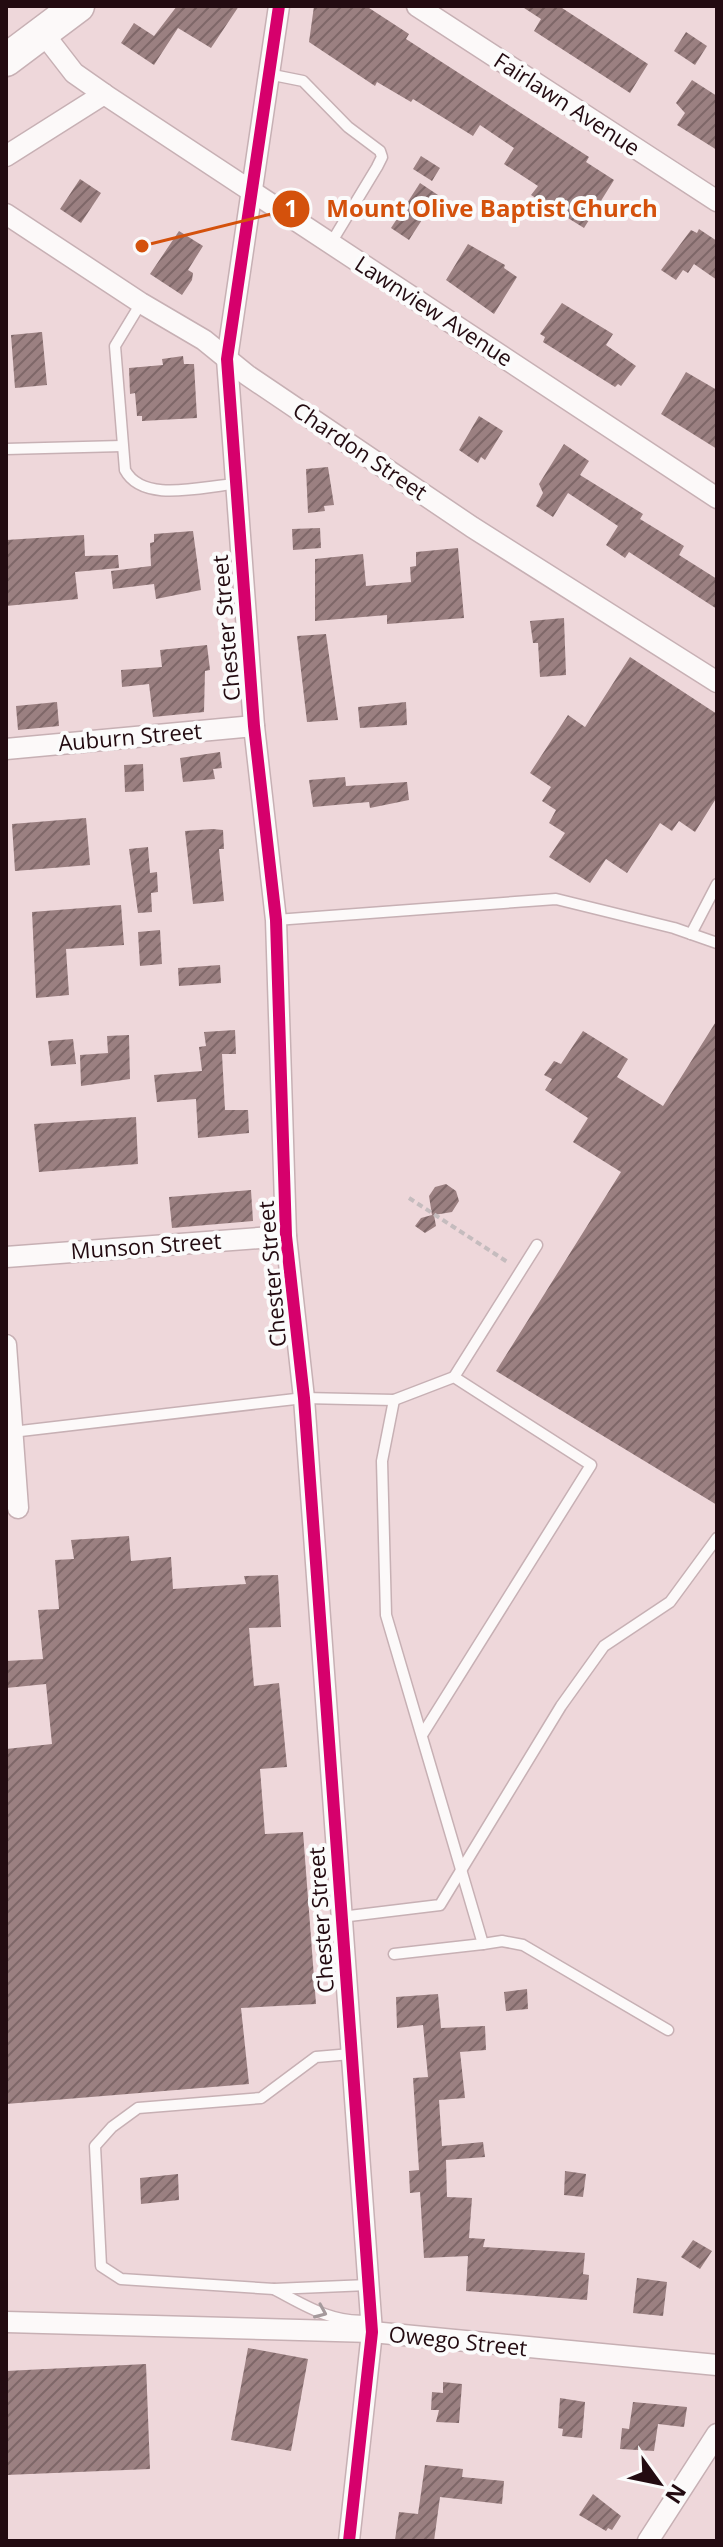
<svg xmlns="http://www.w3.org/2000/svg" width="723" height="2547" viewBox="0 0 723 2547" font-family="'Open Sans',sans-serif">
<style>
.building{fill:url(#building-hatch)}
.lines{fill:none;stroke-linecap:round;stroke-linejoin:round}
.service-casing{stroke:#c7b0b4;stroke-width:13}
.minor-casing{stroke:#c7b0b4;stroke-width:23}
.primary-casing{stroke:#c7b0b4;stroke-width:35}
.path{stroke:#c5bcbe;stroke-width:4;stroke-dasharray:6 4;stroke-linecap:butt}
.service{stroke:#fcf9f9;stroke-width:10}
.minor{stroke:#fcf9f9;stroke-width:20}
.primary{stroke:#fcf9f9;stroke-width:32}
.cycleway-casing{stroke:#fbfbfb;stroke-width:17}
.cycleway{stroke:#d6006c;stroke-width:12}
.oneway{stroke:#a59a9c}
.labels{text-anchor:middle;stroke-width:8;stroke-linejoin:round;paint-order:stroke}
.street-label{font-size:22px;fill:#230b11;stroke:#fbfbfb}
.leader{fill:none;stroke:#d4510c;stroke-width:3}
.callout-dot{fill:#d4510c;stroke:#fbfbfb;stroke-width:3}
.mark-label{font-size:24px;text-anchor:middle;font-weight:bold;fill:#fff}
.callout-label{font-size:24px;text-anchor:middle;font-weight:bold;fill:#d4510c;stroke:#fbfbfb;stroke-width:8;stroke-linejoin:round;paint-order:stroke}
</style>
<defs>
<pattern id="building-hatch" width="6" height="6" patternUnits="userSpaceOnUse" patternTransform="scale(2)"><rect width="6" height="6" fill="#9b8081"/><path d="M-1 1l2-2M0 6l6-6M5 7l2-2" fill="none" stroke="#7e6768"/></pattern>
</defs>
<rect width="100%" height="100%" fill="#eed7da"/>
<!-- building -->
<g class="building">
<path d="M177,6H239L211,48L178,28L154,65L121,43L134,23L154,36Z"/>
<path d="M314,6H366L409,34L406,39L589,157L586,162L614,180L584,228L531,195L538,186L504,164L514,148L480,125L473,136L413,99L411,102L377,82L375,86L309,42Z"/>
<path d="M521,6H559L648,64L630,93L534,31L541,19Z"/>
<path d="M686,32L707,46L695,65L674,51Z"/>
<path d="M692,80L717,96V150L677,125L685,113L676,103Z"/>
<path d="M421,156L440,168L432,181L413,169Z"/>
<path d="M80,179L101,193L81,223L60,209Z"/>
<path d="M420,183L438,195L409,240L391,228Z"/>
<path d="M699,229L717,241V280L694,264L688,273L683,270L676,280L661,270L691,230L697,233Z"/>
<path d="M179,231L203,246L188,270L193,273L192,280L182,295L150,274Z"/>
<path d="M468,244L505,265L504,268L517,277L494,314L446,280Z"/>
<path d="M562,303L613,334L606,345L636,366L621,386L618,384L615,387L543,342L545,337L540,334Z"/>
<path d="M42,332L47,385L15,388L11,335Z"/>
<path d="M183,356L184,364H194L197,418L142,421V416H137L135,393L130,394L129,368L163,365L162,359Z"/>
<path d="M686,372L717,390V449L661,414Z"/>
<path d="M479,416L503,431L485,460L481,457L478,463L459,450Z"/>
<path d="M564,444L589,461L580,475L643,514L640,519L684,546L679,555L717,579V609L629,552L625,558L606,545L618,526L568,493L553,517L536,506L543,493L539,484Z"/>
<path d="M328,467L334,505L324,506L325,511L308,513L306,469Z"/>
<path d="M320,528L321,548L293,550L292,529Z"/>
<path d="M193,531L201,590L156,599L154,584L113,589L111,571L151,566L150,543L154,542V534Z"/>
<path d="M84,535L85,556L118,555L119,568L75,572L78,599L6,606V540Z"/>
<path d="M458,548L464,618L387,624V615L315,621V559L363,554L366,586L411,582L410,567L416,566V552Z"/>
<path d="M564,618L566,675L540,677L538,643H533L530,621Z"/>
<path d="M326,634L338,720L307,722L297,636Z"/>
<path d="M207,645L210,670L205,671L204,712L153,717L149,684L122,687L121,670L162,667L160,650Z"/>
<path d="M630,657L717,714V797L695,832L679,821L672,831L660,823L627,873L606,859L590,883L549,857L565,833L549,823L556,810L542,801L551,787L530,773L568,715L585,727Z"/>
<path d="M57,702L59,726L18,730L16,706Z"/>
<path d="M406,702L407,725L360,728L358,707Z"/>
<path d="M220,752L222,768L213,769L215,779L183,782L180,758Z"/>
<path d="M143,764L144,791L125,792L124,765Z"/>
<path d="M345,777L346,786L407,782L409,800L370,808L369,802L313,807L309,780Z"/>
<path d="M86,818L90,865L15,871L12,824Z"/>
<path d="M212,829L223,830L224,849H219L224,901L193,904L185,831Z"/>
<path d="M148,847L150,873L157,872L158,892L151,893L152,912L138,913L129,849Z"/>
<path d="M121,905L124,945L66,949L69,995L36,998L32,912Z"/>
<path d="M160,930L162,964L140,966L138,932Z"/>
<path d="M220,965L221,983L179,986L178,968Z"/>
<path d="M717,1020V1505L496,1371L621,1172L573,1142L588,1118L545,1090L552,1079L544,1075L554,1061L561,1064L583,1031L628,1059L617,1077L663,1106Z"/>
<path d="M235,1030L236,1054H222L225,1110H248L249,1133L198,1138L196,1099L157,1102L154,1075L202,1071L199,1047L206,1046L204,1032Z"/>
<path d="M129,1035L130,1079L81,1086L80,1055L108,1053L107,1036Z"/>
<path d="M73,1039L76,1064L51,1066L48,1041Z"/>
<path d="M136,1117L138,1164L39,1172L34,1124Z"/>
<path d="M446,1184L456,1191L459,1201L452,1212L434,1215L436,1226L425,1233L415,1226L421,1218L432,1215L429,1196L435,1187Z"/>
<path d="M251,1190L253,1221L172,1228L169,1197Z"/>
<path d="M129,1536L131,1561L171,1557L173,1589L246,1584L244,1576L278,1575L281,1627L249,1628L254,1686L279,1683L287,1767L260,1769L265,1834L303,1832L316,2004L241,2008L249,2084L6,2104V1749L52,1744L46,1684L6,1688V1661L43,1659L38,1610L59,1609L55,1560L74,1559L71,1540Z"/>
<path d="M527,1989L528,2009L506,2011L504,1992Z"/>
<path d="M438,1994L441,2028L485,2026L486,2050L460,2052L465,2098L439,2100L442,2146L483,2142L485,2157L446,2160L447,2197L472,2198L469,2238L485,2239L483,2247L585,2253L583,2274L589,2275L587,2300L466,2291L468,2256L424,2258L420,2192L410,2193L409,2171L419,2170L413,2078L428,2077L423,2025L397,2028L396,1997Z"/>
<path d="M565,2171L586,2174L583,2197L564,2195Z"/>
<path d="M178,2174L179,2200L141,2204L140,2178Z"/>
<path d="M693,2240L712,2251L700,2269L681,2257Z"/>
<path d="M637,2278L667,2282L663,2316L633,2313Z"/>
<path d="M248,2348L308,2359L291,2451L231,2440Z"/>
<path d="M146,2364L150,2469L6,2475V2371Z"/>
<path d="M443,2382L462,2384L459,2423L436,2422L439,2410H431L432,2392L443,2393Z"/>
<path d="M560,2398L585,2402L582,2438L562,2436L563,2429L558,2428Z"/>
<path d="M633,2402L687,2407L684,2427L658,2424L654,2451L620,2449L622,2428L629,2429Z"/>
<path d="M425,2465L463,2469L462,2477L504,2481L502,2504L440,2497L434,2541L395,2540L399,2512L418,2514Z"/>
<path d="M593,2494L621,2516L612,2530L608,2528L606,2531L579,2515Z"/>
</g>
<g class="lines">
<defs>
<g id="service">
<path d="M268,74L303,81L348,127L380,151L382,157L377,167L331,243"/>
<path d="M141,303L115,346L125,470C143,504 203,486 235,484"/>
<path d="M6,449L122,446"/>
<path d="M276,920L556,899L674,928L717,943"/>
<path d="M691,934L717,884"/>
<path d="M454,1377L537,1245"/>
<path d="M12,1432L304,1398L394,1400L454,1377L591,1465L422,1735"/>
<path d="M341,1917L440,1905L561,1706L604,1646L670,1602L717,1538"/>
<path d="M483,1944L502,1941L523,1945L668,2030"/>
<path d="M394,1954L483,1944L386,1615L382,1461L394,1400"/>
<path d="M351,2054L316,2057L261,2098L138,2108L112,2127L95,2146L101,2266L121,2279L274,2289L368,2285"/>
<path d="M274,2289C305,2306 336,2325 371,2320"/>
</g>
<g id="minor">
<path d="M279,6L227,359L254,726L276,920L286,1236L304,1398L372,2332L349,2541"/>
<path d="M417,6L717,201"/>
<path d="M43,33L74,73L104,94L717,498"/>
<path d="M6,156L104,94"/>
<path d="M6,214L141,303L204,340L247,375L472,527L717,682"/>
<path d="M6,749L254,726"/>
<path d="M6,1257L286,1236"/>
<path d="M6,1345L18,1508"/>
<path d="M6,2322L372,2332L717,2365"/>
<path d="M648,2541L717,2434"/>
</g>
<path id="primary" d="M6,60L78,6"/>
</defs>
<!-- service casing -->
<use href="#service" class="service-casing"/>
<!-- minor casing -->
<use href="#minor" class="minor-casing"/>
<!-- primary casing -->
<use href="#primary" class="primary-casing"/>
<!-- path -->
<path class="path" d="M409,1198L509,1263"/>
<!-- service -->
<use href="#service" class="service"/>
<!-- minor -->
<use href="#minor" class="minor"/>
<!-- primary -->
<use href="#primary" class="primary"/>
<defs>
<path id="cycleway" d="M279,6L227,359L254,726L276,920L286,1236L304,1398L372,2332L349,2541"/>
</defs>
<!-- cycleway casing -->
<use href="#cycleway" class="cycleway-casing"/>
<!-- cycleway -->
<use href="#cycleway" class="cycleway"/>
</g>
<!-- one-way arrows -->
<defs><path id="oneway-chevron" d="M-2-3.5L2.5 0L-2 3.5" fill="none" stroke-width="1.6" stroke-linecap="round" stroke-linejoin="round" transform="scale(2)"/></defs>
<use class="oneway" href="#oneway-chevron" transform="translate(321 2312) rotate(23)"/>
<g class="labels">
<!-- street labels -->
<g class="street-label">
<text transform="translate(567 104) rotate(33)" y="8">Fairlawn Avenue</text>
<text transform="translate(434 311) rotate(33)" y="8">Lawnview Avenue</text>
<text transform="translate(360 451) rotate(34)" y="8">Chardon Street</text>
<text transform="translate(226 628) rotate(-95)" y="8">Chester Street</text>
<text transform="translate(130 737) rotate(-5)" y="8">Auburn Street</text>
<text transform="translate(146 1246) rotate(-4)" y="8">Munson Street</text>
<text transform="translate(272 1274) rotate(-95)" y="8">Chester Street</text>
<text transform="translate(321 1920) rotate(-94)" y="8">Chester Street</text>
<text transform="translate(458 2341) rotate(6)" y="8">Owego Street</text>
</g>
</g>
<!-- callouts -->
<path class="leader" d="M142 246L291 209"/>
<g class="callout-dot">
<circle cx="142" cy="246" r="8"/>
<circle cx="291" cy="209" r="20"/>
</g>
<g class="mark-label">
<text x="291" y="217">1</text>
</g>
<g class="callout-label">
<text x="492" y="217">Mount Olive Baptist Church</text>
</g>
<!-- border -->
<rect width="723" height="2547" fill="none" stroke="#230b11" stroke-width="16"/>
<!-- north arrow -->
<g transform="translate(659 2483) rotate(123)" stroke="#fbfbfb" stroke-width="6" paint-order="stroke">
<path d="M0-6L14 30L0 20L-14 30Z" fill="#230b11"/>
<text y="-12" font-size="22" font-weight="bold" text-anchor="middle" fill="#230b11">N</text>
</g>
</svg>
